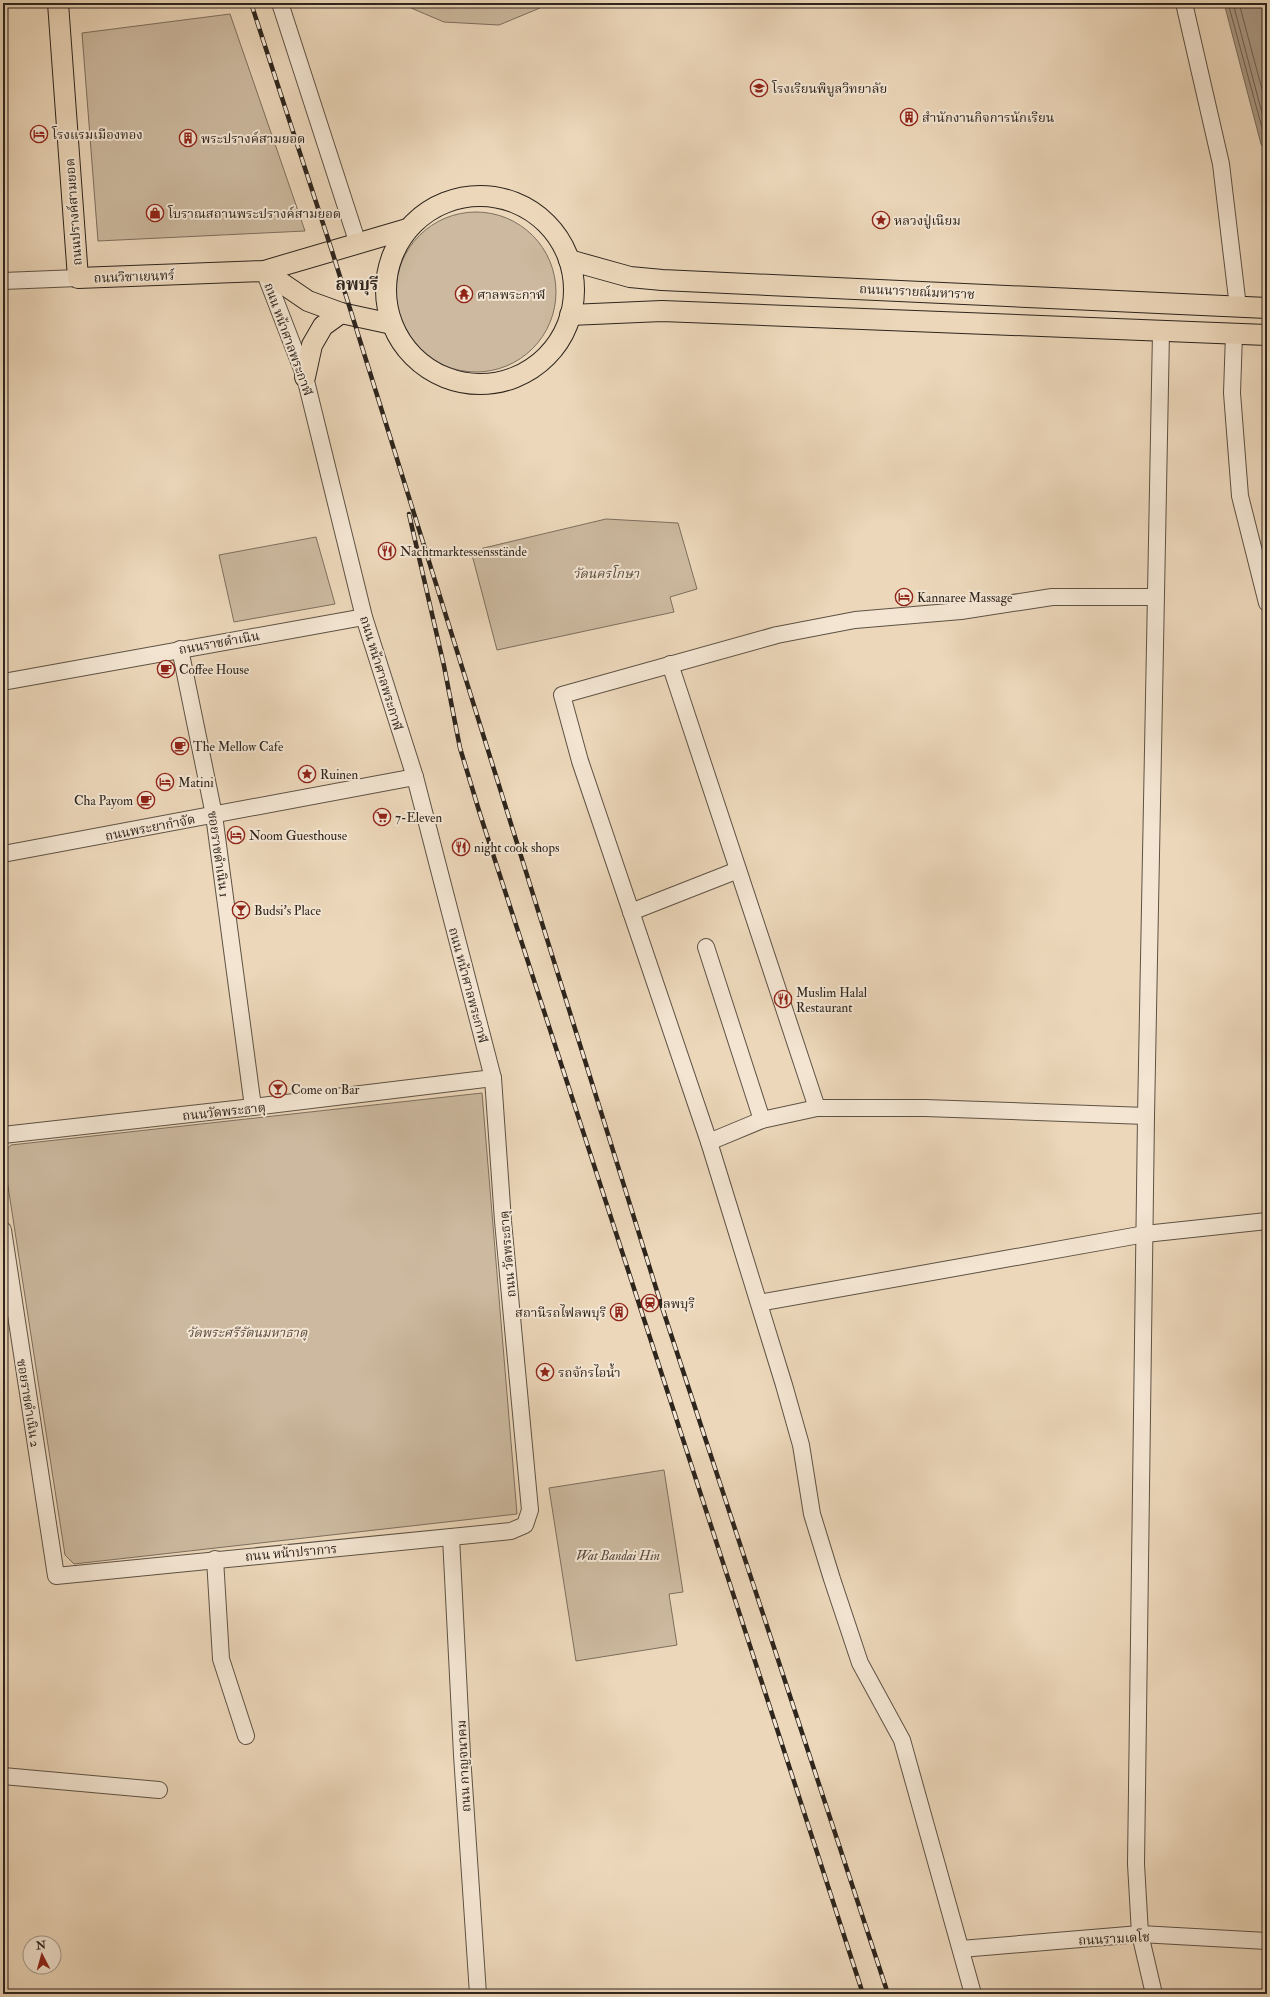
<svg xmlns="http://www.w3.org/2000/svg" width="1270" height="1997" viewBox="0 0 1270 1997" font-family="'IM FELL Double Pica','Noto Serif Thai',serif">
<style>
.green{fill:#ccb99f;stroke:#7d6f5e}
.water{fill:#ab9a85;stroke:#796b5b}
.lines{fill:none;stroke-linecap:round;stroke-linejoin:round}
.shore{stroke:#6c6051;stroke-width:1}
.minor-casing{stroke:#5e5244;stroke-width:18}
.major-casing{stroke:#2e251d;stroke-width:22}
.minor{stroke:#f3e5d2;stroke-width:16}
.major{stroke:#ecd7ba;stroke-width:20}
.rail-casing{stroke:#2e251d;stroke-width:4.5}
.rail{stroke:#f3e5d2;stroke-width:3;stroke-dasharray:9;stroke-linecap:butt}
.labels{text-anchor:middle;stroke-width:4;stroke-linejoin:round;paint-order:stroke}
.poi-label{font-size:13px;fill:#2e251d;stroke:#f3e5d2;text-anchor:start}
.street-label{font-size:13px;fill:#2e251d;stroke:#f3e5d2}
.park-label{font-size:13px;font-style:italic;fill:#564a3e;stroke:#f3e5d2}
.district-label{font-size:17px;font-weight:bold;fill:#2e251d;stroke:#f3e5d2}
</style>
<rect width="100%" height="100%" fill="#ecd7ba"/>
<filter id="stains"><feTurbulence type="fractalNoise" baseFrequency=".005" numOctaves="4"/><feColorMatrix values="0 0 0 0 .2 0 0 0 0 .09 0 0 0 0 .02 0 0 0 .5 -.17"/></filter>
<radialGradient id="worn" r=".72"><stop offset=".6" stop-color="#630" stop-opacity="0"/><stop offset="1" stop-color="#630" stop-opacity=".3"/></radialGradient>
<!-- green -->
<g class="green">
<path d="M407,3H544L540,8L499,25L444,22L411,8Z"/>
<path d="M230,14L305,231L98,241L82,33Z"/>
<circle cx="476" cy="292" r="80"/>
<path d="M606,519L678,523L697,589L670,597L674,612L497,650L471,551Z"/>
<path d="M316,537L335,604L234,622L219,555Z"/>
<path d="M482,1093L517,1514L74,1564L65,1555L3,1154L11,1145Z"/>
<path d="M664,1470L683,1592L669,1594L677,1645L576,1661L549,1488Z"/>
</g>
<!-- water -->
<path class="water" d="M1224,3H1267V154L1261,144Z"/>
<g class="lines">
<!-- shore -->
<g class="shore">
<path d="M1228,3L1267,146"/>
<path d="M1233,3L1267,132"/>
<path d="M1239,3L1267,108"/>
</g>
<defs>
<g id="minor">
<path d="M280,3L358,244"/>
<path d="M1184,3L1221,164L1238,307"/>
<path d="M3,281L78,278"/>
<path d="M1234,334L1232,393L1240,496L1267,603"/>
<path d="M180,649L214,815L253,1107"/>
<path d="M670,664L817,1108"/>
<path d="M3,682L364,617"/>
<path d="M3,854L415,777"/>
<path d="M631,912L738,870"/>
<path d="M706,947L762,1120"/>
<path d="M3,1135L253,1107L493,1078"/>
<path d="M709,1142L762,1120L817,1108H925L1146,1116"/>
<path d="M3,1230L56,1576L511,1531L525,1525L530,1510L503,1221L493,1078L415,777L364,617L305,377L264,271"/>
<path d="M759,1303L1145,1234L1267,1221"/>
<path d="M451,1537L462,1755L478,1994"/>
<path d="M215,1559L221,1659L246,1736"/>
<path d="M3,1776L159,1790"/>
<path d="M961,1949L1140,1934L1267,1941"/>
<path d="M973,1994L902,1740L860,1663L832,1579L812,1514L801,1445L784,1385L709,1142L580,761L562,695L777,635L855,620L961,611L1052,597H1155"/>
<path d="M1154,1994L1140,1934L1136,1864L1146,1116L1161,332"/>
</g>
<g id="major">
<path d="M58,3L78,278L264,271L407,229"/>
<circle cx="480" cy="290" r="94"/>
<path d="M569,260L630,277L662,280L1267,308"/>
<path d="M264,271L308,301L341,313L392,324"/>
<path d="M570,315L662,311L1267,335"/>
<path d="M305,377L312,345L323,326L341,313"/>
</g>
</defs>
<!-- minor casing -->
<use href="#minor" class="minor-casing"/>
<!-- major casing -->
<use href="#major" class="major-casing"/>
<!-- minor -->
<use href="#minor" class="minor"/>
<!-- major -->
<use href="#major" class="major"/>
<defs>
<g id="rail">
<path d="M251,3L332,251L661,1304L888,1994"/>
<path d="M409,514L444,666L460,748L480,814L863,1994"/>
</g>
</defs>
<!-- rail casing -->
<use href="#rail" class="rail-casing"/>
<!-- rail -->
<use href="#rail" class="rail"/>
</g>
<!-- icons -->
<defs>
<symbol id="school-ring" viewBox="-11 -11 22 22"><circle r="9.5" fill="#f3e5d2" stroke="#8f2418" stroke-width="1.5"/><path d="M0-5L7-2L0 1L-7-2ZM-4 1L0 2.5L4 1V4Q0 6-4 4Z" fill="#8f2418"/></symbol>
<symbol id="building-ring" viewBox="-11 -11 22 22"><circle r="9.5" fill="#f3e5d2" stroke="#8f2418" stroke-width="1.5"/><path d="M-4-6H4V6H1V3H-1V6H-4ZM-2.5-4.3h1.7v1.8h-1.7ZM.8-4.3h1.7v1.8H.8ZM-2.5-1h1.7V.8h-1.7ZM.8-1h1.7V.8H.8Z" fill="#8f2418"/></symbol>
<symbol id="hotel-ring" viewBox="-11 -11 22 22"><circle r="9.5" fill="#f3e5d2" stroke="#8f2418" stroke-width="1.5"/><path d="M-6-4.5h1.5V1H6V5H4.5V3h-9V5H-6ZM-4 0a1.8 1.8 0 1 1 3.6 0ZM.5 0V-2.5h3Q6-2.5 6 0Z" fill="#8f2418"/></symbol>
<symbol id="shop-ring" viewBox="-11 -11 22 22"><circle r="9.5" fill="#f3e5d2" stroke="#8f2418" stroke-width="1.5"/><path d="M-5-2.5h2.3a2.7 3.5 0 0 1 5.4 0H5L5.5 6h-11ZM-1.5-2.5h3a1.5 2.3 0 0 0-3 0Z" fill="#8f2418"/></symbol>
<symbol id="sight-ring" viewBox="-11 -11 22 22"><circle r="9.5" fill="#f3e5d2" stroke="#8f2418" stroke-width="1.5"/><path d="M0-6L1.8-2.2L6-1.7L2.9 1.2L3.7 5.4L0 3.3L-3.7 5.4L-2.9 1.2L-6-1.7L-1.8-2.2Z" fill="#8f2418"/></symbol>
<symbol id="temple-ring" viewBox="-11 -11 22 22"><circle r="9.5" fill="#f3e5d2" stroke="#8f2418" stroke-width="1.5"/><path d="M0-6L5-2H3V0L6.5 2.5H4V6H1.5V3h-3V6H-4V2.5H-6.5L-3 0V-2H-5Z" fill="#8f2418"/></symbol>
<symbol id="restaurant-ring" viewBox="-11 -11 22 22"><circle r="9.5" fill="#f3e5d2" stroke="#8f2418" stroke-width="1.5"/><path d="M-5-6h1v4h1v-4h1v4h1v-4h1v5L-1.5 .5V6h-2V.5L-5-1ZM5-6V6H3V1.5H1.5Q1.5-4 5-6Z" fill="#8f2418"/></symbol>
<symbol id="cafe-ring" viewBox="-11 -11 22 22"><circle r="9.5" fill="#f3e5d2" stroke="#8f2418" stroke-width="1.5"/><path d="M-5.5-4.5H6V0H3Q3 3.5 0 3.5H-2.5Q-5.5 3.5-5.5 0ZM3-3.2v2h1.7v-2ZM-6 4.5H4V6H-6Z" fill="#8f2418"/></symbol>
<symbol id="supermarket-ring" viewBox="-11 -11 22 22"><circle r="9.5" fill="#f3e5d2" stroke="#8f2418" stroke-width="1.5"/><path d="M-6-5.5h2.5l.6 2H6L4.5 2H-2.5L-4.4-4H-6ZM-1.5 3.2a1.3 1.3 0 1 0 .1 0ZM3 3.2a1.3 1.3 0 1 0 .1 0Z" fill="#8f2418"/></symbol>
<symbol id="bar-ring" viewBox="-11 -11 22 22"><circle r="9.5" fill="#f3e5d2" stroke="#8f2418" stroke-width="1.5"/><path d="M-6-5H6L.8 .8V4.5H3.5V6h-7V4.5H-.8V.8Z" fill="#8f2418"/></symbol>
<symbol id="station-ring" viewBox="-11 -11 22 22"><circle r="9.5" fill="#f3e5d2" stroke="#8f2418" stroke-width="1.5"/><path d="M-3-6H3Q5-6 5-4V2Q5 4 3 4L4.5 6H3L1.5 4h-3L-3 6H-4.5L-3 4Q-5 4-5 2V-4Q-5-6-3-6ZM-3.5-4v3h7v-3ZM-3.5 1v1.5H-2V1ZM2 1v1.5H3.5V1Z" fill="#8f2418"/></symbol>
</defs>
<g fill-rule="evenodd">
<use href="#school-ring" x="749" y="78" width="20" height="20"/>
<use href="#building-ring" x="899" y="107" width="20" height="20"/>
<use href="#hotel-ring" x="29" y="124" width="20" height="20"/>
<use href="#building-ring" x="178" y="128" width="20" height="20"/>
<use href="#shop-ring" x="145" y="203" width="20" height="20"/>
<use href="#sight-ring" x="871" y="210" width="20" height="20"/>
<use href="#temple-ring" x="454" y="284" width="20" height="20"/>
<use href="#restaurant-ring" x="377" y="541" width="20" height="20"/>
<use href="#hotel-ring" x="894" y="587" width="20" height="20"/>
<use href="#cafe-ring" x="156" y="659" width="20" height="20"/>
<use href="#cafe-ring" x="170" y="736" width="20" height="20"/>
<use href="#sight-ring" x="297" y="764" width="20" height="20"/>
<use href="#hotel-ring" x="155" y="772" width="20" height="20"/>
<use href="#cafe-ring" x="136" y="790" width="20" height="20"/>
<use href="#supermarket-ring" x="372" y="807" width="20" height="20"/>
<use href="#hotel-ring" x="226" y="825" width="20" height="20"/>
<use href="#restaurant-ring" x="451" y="837" width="20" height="20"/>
<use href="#bar-ring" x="231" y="900" width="20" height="20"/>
<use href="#restaurant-ring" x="773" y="989" width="20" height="20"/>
<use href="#bar-ring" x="268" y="1079" width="20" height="20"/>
<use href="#station-ring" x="640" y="1293" width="20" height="20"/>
<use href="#building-ring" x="609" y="1302" width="20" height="20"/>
<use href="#sight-ring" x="535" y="1362" width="20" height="20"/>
</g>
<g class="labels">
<!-- poi labels -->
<g class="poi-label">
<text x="772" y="93">โรงเรียนพิบูลวิทยาลัย</text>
<text x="922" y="122">สำนักงานกิจการนักเรียน</text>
<text x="52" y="139">โรงแรมเมืองทอง</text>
<text x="201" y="143">พระปรางค์สามยอด</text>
<text x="168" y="218">โบราณสถานพระปรางค์สามยอด</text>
<text x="894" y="225">หลวงปู่เนียม</text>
<text x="477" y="299">ศาลพระกาฬ</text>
<text x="400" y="556">Nachtmarktessensstände</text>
<text x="917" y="602">Kannaree Massage</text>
<text x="179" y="674">Coffee House</text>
<text x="193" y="751">The Mellow Cafe</text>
<text x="320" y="779">Ruinen</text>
<text x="178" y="787">Matini</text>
<text x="133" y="805" text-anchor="end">Cha Payom</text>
<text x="395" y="822">7-Eleven</text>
<text x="249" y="840">Noom Guesthouse</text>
<text x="474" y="852">night cook shops</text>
<text x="254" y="915">Budsi's Place</text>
<text x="796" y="997">Muslim Halal<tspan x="796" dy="15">Restaurant</tspan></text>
<text x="291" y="1094">Come on Bar</text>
<text x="663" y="1308">ลพบุรี</text>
<text x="606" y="1317" text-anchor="end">สถานีรถไฟลพบุรี</text>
<text x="558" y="1377">รถจักรไอน้ำ</text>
</g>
<!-- street labels -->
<g class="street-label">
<text transform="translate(73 212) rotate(-94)" y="5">ถนนปรางค์สามยอด</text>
<text transform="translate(134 276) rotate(-2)" y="5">ถนนวิชาเยนทร์</text>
<text transform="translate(917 291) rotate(3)" y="5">ถนนนารายณ์มหาราช</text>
<text transform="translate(289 339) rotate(70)" y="5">ถนน หน้าศาลพระกาฬ</text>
<text transform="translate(219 642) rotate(-10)" y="5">ถนนราชดำเนิน</text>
<text transform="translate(382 673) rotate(73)" y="5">ถนน หน้าศาลพระกาฬ</text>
<text transform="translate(150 827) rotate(-11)" y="5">ถนนพระยากำจัด</text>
<text transform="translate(219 854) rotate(82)" y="5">ซอยราชดำเนิน 1</text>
<text transform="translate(469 985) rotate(75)" y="5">ถนน หน้าศาลพระกาฬ</text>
<text transform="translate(224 1111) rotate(-6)" y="5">ถนนวัดพระธาตุ</text>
<text transform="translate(507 1254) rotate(-95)" y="5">ถนน วัดพระธาตุ</text>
<text transform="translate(29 1403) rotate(81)" y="5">ซอยราชดำเนิน 2</text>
<text transform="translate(291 1552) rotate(-5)" y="5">ถนน หน้าปราการ</text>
<text transform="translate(463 1766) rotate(-93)" y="5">ถนน กาญจนาคม</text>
<text transform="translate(1114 1938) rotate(-3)" y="5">ถนนรามเดโช</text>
</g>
<!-- park labels -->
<g class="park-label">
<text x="606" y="578">วัดนครโกษา</text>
<text x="247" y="1337">วัดพระศรีรัตนมหาธาตุ</text>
<text x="618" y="1560">Wat Bandai Hin</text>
</g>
<!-- district labels -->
<g class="district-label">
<text x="357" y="290">ลพบุรี</text>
</g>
</g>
<!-- margin -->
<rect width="1270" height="1997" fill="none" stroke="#ecd7ba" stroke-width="16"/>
<rect x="4" y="4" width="1262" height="1989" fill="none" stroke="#2e251d" stroke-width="2"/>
<rect x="8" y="8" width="1254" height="1981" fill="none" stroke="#2e251d"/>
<!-- north arrow -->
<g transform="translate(42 1955) rotate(354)"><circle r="19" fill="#f3e5d2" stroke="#a4988a"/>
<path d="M0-3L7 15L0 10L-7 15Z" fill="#8f2418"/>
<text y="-6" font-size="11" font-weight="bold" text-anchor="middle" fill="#2e251d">N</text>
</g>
<rect width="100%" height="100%" filter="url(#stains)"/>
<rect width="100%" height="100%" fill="url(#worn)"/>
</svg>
